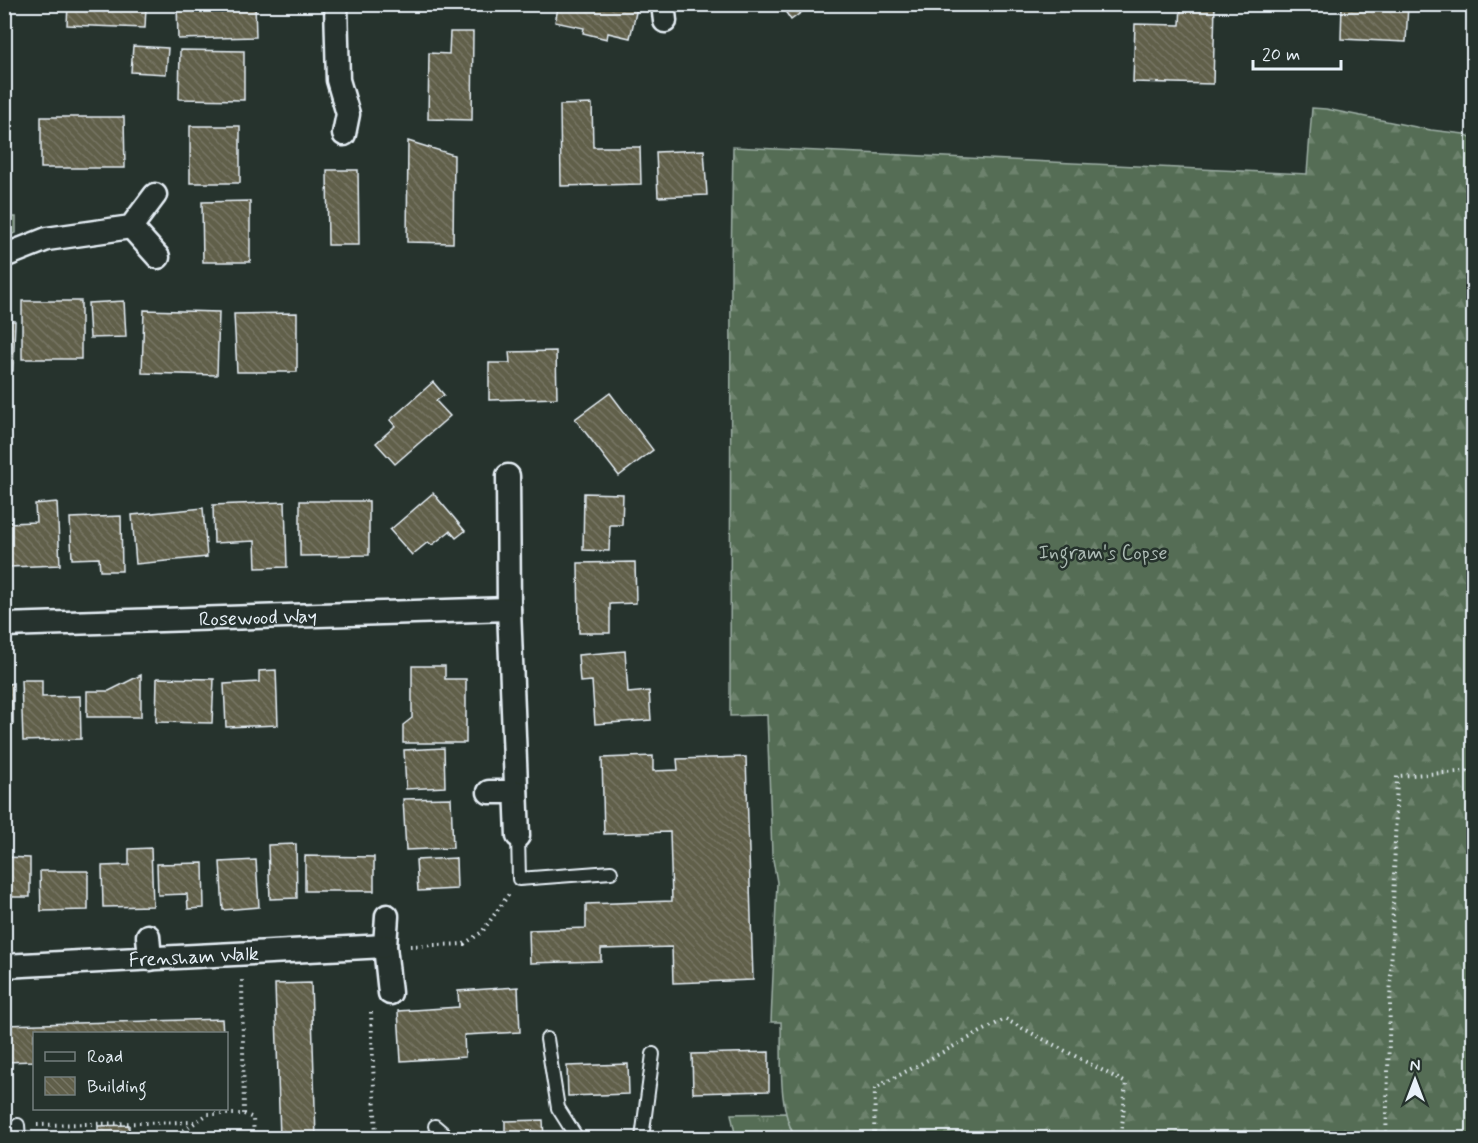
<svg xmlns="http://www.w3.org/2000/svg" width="1478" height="1143" viewBox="0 0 1478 1143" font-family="Mynerve,sans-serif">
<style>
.grass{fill:url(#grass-tufts);stroke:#9eafa6;stroke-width:1.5}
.forest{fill:url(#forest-firs);stroke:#9eafa6;stroke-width:1.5}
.building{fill:url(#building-back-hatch);stroke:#e8f1f8;stroke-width:1.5}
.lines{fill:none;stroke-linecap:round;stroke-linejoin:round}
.service-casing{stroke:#e8f1f8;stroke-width:16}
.minor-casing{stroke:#e8f1f8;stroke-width:27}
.path{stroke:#e8f1f8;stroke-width:4;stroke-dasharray:1.5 4.5;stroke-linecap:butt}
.service{stroke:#26332d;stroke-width:12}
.minor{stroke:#26332d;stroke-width:22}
.labels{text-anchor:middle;stroke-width:5;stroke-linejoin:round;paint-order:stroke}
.park-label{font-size:20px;fill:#adbcb6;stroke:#26332d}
.street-label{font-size:20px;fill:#e8f1f8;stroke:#26332d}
</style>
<defs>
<pattern id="grass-tufts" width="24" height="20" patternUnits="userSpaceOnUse" patternTransform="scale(1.5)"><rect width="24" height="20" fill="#546d54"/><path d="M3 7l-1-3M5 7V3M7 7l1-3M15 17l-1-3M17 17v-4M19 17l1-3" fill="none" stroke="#6d826d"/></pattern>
<pattern id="forest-firs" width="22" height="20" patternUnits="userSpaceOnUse" patternTransform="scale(1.5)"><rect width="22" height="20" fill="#546d54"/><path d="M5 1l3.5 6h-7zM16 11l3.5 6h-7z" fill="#6d826d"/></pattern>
<pattern id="building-back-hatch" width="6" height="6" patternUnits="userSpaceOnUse" patternTransform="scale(1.5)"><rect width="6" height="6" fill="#605f4a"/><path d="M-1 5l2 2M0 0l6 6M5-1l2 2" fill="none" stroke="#777665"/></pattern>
</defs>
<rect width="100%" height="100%" fill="#26332d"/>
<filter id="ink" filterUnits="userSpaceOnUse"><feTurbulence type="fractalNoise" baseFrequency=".0167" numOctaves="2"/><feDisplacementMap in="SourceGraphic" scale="12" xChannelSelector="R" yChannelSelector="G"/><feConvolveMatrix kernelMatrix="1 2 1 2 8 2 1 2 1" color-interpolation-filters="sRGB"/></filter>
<g filter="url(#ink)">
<!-- grass -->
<g class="grass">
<path d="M5,217H16V233L5,236Z"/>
<path d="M786,1113L791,1130L796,1138H736L731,1114Z"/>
</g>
<!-- forest -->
<path class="forest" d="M1312,108L1326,109L1431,130L1464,134L1473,138V1138H796C777,1109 782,1057 781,1022H771L777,882L772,854L767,715L730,716L731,266L733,147L1307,174Z"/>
<!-- building -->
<g class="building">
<path d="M68,4H128L146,6L145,28L67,25Z"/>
<path d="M177,4H255L256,37L178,39Z"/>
<path d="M559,4H638L630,38L608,33L607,39L583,33L584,28L555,22Z"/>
<path d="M780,4H809L810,6L791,20Z"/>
<path d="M1181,4H1215L1213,84L1133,82L1135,24L1180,25Z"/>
<path d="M1342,4H1408L1406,42L1341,39Z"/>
<path d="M450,32H473L472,120L428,119L429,53L449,54Z"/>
<path d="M133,46L168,48L166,74L131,72Z"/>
<path d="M180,50L244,51V100L179,99Z"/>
<path d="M592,104L593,147H640L641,184L561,186L560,105Z"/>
<path d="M41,117H124L125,168H41Z"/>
<rect x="190" y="126" width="50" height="57"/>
<path d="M408,141L454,155L453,243L407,242Z"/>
<path d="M704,150L707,195L658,197L656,152Z"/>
<path d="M327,170H358L359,245H328Z"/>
<path d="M250,201V262H203L202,202Z"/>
<rect x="22" y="301" width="59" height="58"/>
<path d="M124,301L126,337L90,338L88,303Z"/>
<path d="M144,310L219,312L217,375L142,373Z"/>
<path d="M297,313V372H237L234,314Z"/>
<path d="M4,321H15L13,371L4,370Z"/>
<path d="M556,351L557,398L489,400V363H510L509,352Z"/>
<path d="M433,382L444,395L436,401L450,416L395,464L376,443L395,426L390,420Z"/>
<path d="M610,393L653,450L619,476L575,419Z"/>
<path d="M433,493L465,531L456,538L450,531L432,545L428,542L412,555L390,530Z"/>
<path d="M584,493L623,494L622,525H610L609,551L583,550Z"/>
<path d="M300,501H369V555L300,556Z"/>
<path d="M57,502L60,565L9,567L7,523L36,522L35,504Z"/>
<path d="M285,502L287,567L256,568L255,541L214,543L213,505Z"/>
<path d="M203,508L207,557L136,564L132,515Z"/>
<path d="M121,516L122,571H100L99,558L72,559L70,518Z"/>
<path d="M635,562L636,603L610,604V633H579L578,563Z"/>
<path d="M625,651L628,693L649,691L651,720L595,724L592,681L580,682L578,655Z"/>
<path d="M412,666H445V679H466V743H403V725L412,718Z"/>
<path d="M276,670L278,725L226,727L224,684L259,682V671Z"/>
<path d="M141,675V717H87V691H109Z"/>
<path d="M157,678L214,679L212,723L156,722Z"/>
<path d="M21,680H42V697L80,696L81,739L23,741Z"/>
<path d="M13,683V724H4V685Z"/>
<path d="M444,748L445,787L406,789L404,750Z"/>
<path d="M653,756V771L678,770L677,759L746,757L753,980L673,983L672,947L601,949V961L530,963L529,930L586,928V904L672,901L670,832L604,834L602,758Z"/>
<path d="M451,798L453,848L406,850L403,799Z"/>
<path d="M296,844L297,898L270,899L268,845Z"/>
<path d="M151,848L153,906L103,907L102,866L129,865V849Z"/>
<path d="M305,856L374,857V891H305Z"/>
<path d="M4,857L30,858V897H4Z"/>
<path d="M456,858L457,889L418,891L416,860Z"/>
<path d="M256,860L259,907L223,910L220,862Z"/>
<path d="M203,863L204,908L188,909L187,894L158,895L157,864Z"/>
<path d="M40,871H88V910L41,911Z"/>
<path d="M311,983L316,1138H280L275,984Z"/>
<path d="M518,987L520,1032L464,1035L465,1057L401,1061L398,1011L459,1007L458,991Z"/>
<path d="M222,1019L223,1034H34V1061L4,1062V1025Z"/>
<path d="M769,1052V1091L693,1093L692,1054Z"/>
<path d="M628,1064L629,1094L568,1096L567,1066Z"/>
<path d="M543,1120L544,1138H505V1121Z"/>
<path d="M129,1125V1138H98V1126Z"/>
</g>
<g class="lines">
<defs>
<g id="service">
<path d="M518,836L519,879L611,872"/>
<path d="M547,1039L558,1108L577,1138"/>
<path d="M18,1125L19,1138"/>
<path d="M435,1126L449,1138"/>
<path d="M642,1138L653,1054"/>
</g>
<g id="minor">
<path d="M336,4L338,80L348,114L344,134"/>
<path d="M663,4L665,21"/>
<path d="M131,227L158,257"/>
<path d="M4,256L47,239L131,227L155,195"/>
<path d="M508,476L509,609L518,836"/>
<path id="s1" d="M4,625L509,609"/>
<path d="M489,792H516"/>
<path d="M387,916L385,946L390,993"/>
<path d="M148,936L150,959"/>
<path id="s2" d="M4,966L385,946"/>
</g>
</defs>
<!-- service casing -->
<use href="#service" class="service-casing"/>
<!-- minor casing -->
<use href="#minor" class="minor-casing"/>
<!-- path -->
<g class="path">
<path d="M410,946L464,944L482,932L509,894"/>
<path d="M371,1012L376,1138"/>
<path d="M244,1114L253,1118L254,1138"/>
<path d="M37,1125L194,1122"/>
<path d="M175,1138V1136L208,1114H244L242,980"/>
<path d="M874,1138L875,1088L1005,1019L1126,1083L1121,1138"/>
<path d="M1386,1138L1397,776L1474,771"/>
</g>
<!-- service -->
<use href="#service" class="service"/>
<!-- minor -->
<use href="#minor" class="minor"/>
</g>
</g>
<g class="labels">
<!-- park labels -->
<g class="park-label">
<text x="1103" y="559">Ingram's Copse</text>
</g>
<!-- street labels -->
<g class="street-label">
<text dy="7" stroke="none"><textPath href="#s1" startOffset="254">Rosewood Way</textPath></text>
<text dy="7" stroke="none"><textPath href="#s2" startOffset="190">Frensham Walk</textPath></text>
</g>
</g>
<!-- margin -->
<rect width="1478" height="1143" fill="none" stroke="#26332d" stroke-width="24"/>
<rect x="12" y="12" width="1454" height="1119" fill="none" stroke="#e8f1f8" stroke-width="2" filter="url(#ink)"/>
<!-- legend -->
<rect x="33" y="1032" width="195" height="78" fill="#26332d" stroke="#747f7e" stroke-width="1.5"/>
<rect x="45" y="1052" width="30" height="9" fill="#26332d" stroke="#747f7e" stroke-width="1.5"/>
<text x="87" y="1062" font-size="18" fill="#e8f1f8">Road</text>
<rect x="45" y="1077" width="30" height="18" fill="url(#building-back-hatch)" stroke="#747f7e" stroke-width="1.5"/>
<text x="87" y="1092" font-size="18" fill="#e8f1f8">Building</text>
<!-- north arrow -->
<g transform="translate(1415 1080)" stroke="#26332d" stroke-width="4.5" paint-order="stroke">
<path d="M0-4.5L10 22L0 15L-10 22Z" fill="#e8f1f8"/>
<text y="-9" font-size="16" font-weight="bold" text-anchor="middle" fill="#e8f1f8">N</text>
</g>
<!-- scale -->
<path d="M1253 60v9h88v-9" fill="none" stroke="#e8f1f8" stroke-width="3"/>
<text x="1262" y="60" font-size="18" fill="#e8f1f8" stroke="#26332d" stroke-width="4.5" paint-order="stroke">20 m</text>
</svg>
